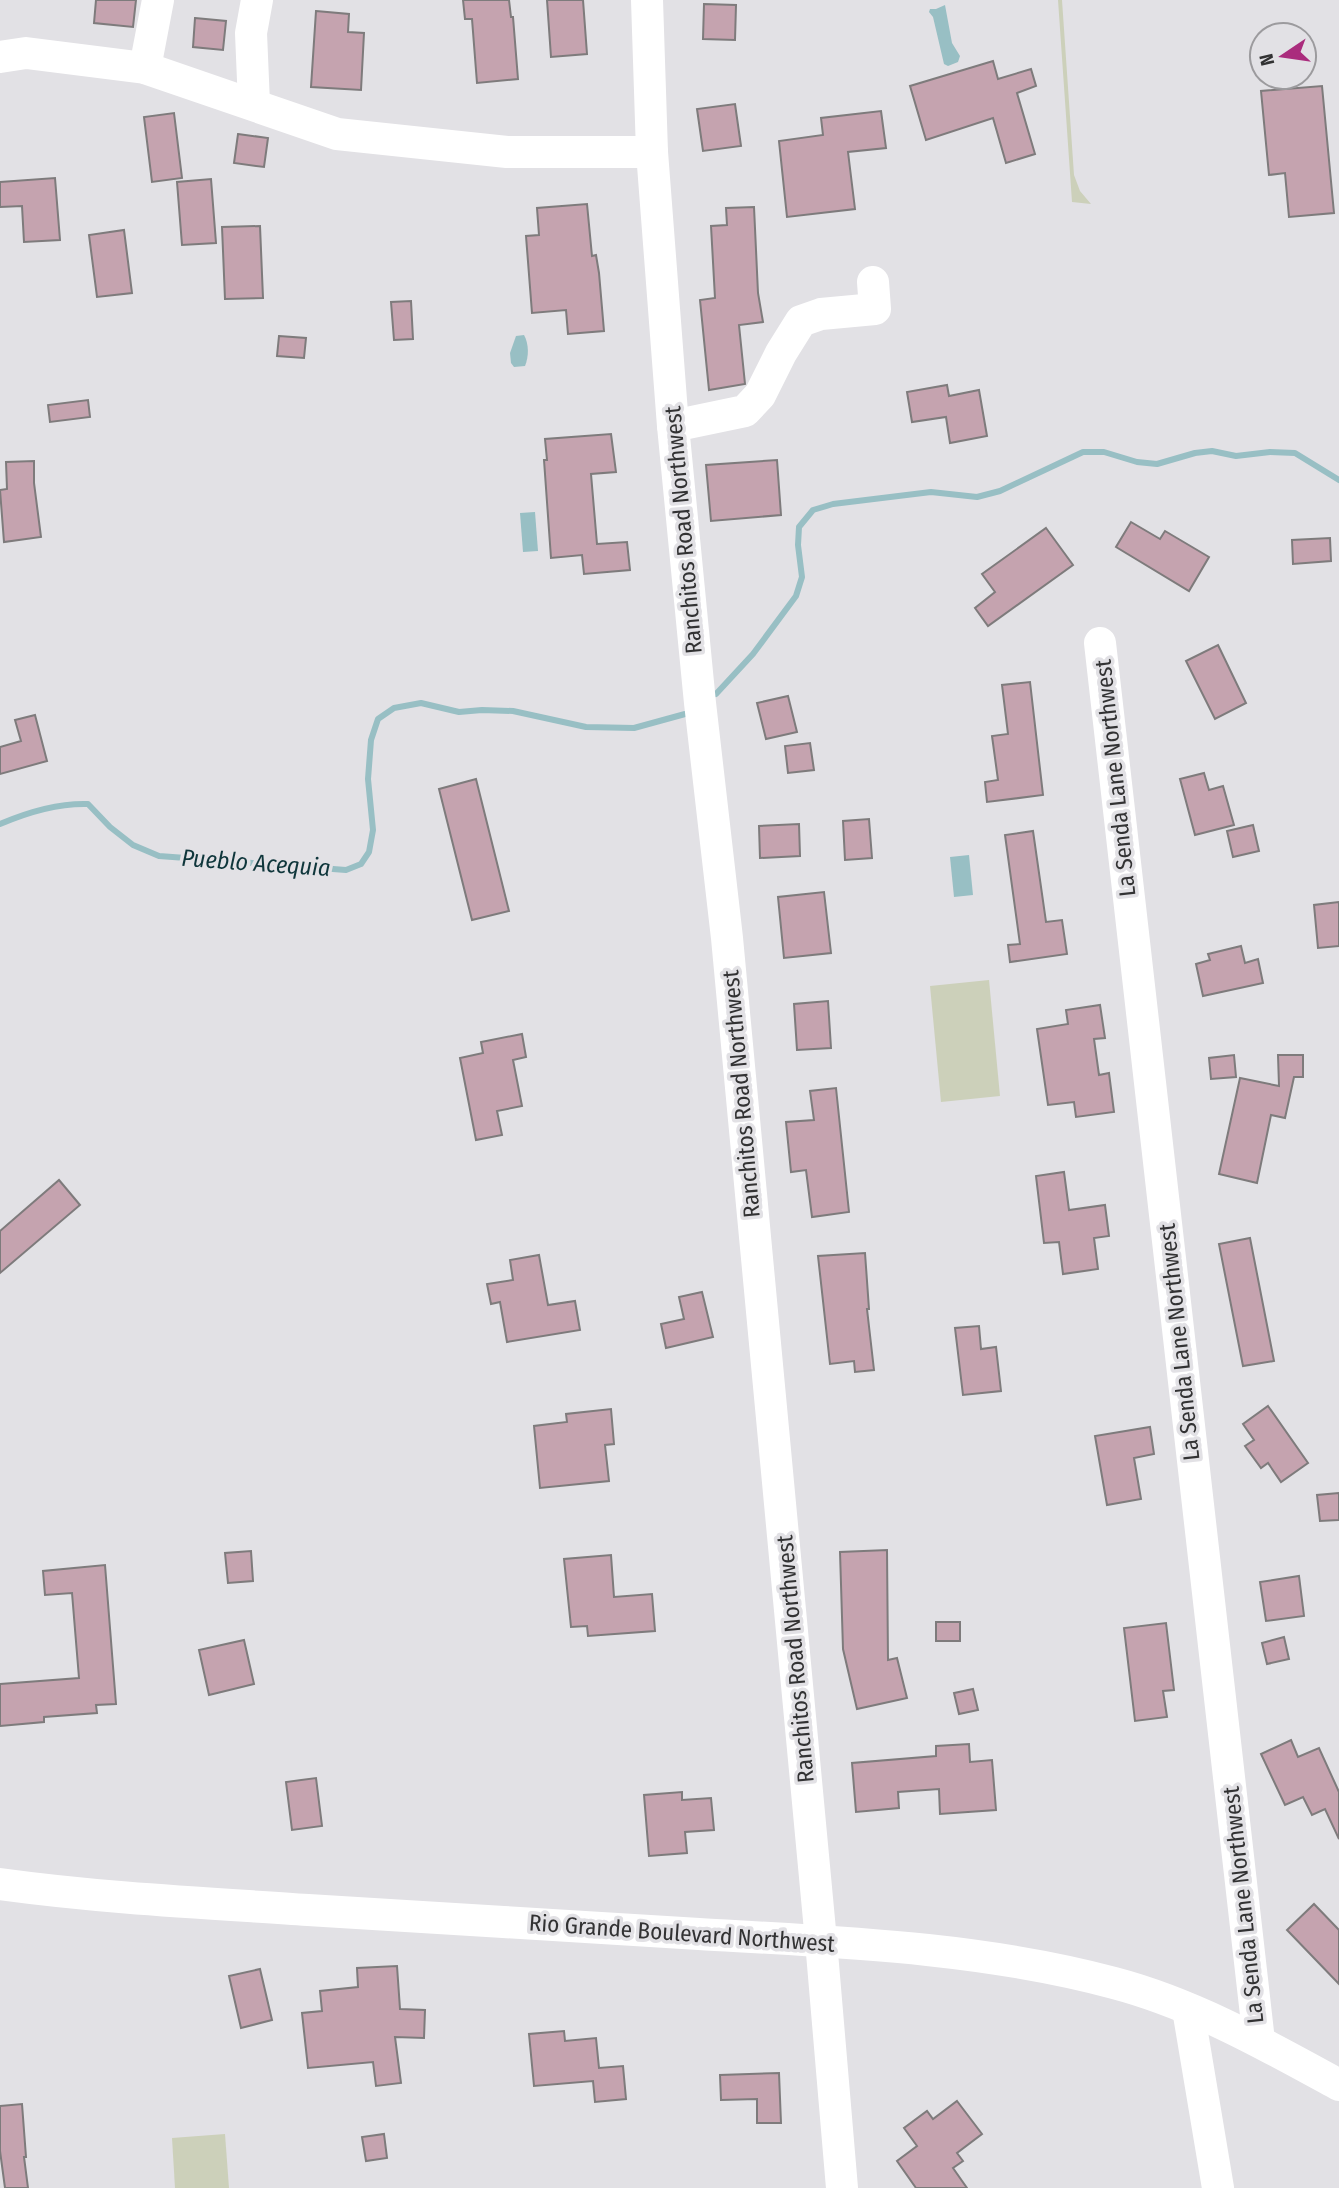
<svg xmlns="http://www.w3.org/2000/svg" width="1339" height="2188" viewBox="0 0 1339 2188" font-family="'Fira Sans Condensed',sans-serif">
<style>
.green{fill:#ccd0ba}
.water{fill:#98bfc4}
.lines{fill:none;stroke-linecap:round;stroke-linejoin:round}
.stream{stroke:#98bfc4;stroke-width:6}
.building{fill:#c5a3af;stroke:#7e7b7c;stroke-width:2}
.minor{stroke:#fff;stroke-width:32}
.labels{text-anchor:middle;stroke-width:7;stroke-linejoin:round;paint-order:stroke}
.street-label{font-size:23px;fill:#323233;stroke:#e2e1e5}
.water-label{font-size:24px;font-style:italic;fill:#0f363b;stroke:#e2e1e5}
</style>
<rect width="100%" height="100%" fill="#e2e1e5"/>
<!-- green -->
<g class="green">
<path d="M1058,0H1062L1074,175L1080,191L1091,204L1072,202Z"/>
<path d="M989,980L1000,1096L941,1102L930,986Z"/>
<path d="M225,2134L229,2188H175L172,2138Z"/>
</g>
<!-- water -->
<g class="water">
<path d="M945,5L952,43L960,56L958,62L948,66L944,64L933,17L929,12L930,9H936Z"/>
<path d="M524,335C529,344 529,356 525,366L514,367L511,363L510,353L516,336Z"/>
<path d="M535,512L538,551L523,552L520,513Z"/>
<path d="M969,855L973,895L954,897L950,857Z"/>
</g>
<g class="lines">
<!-- stream -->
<g class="stream">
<path d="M716,694L753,654L796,596L802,577L798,545L799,527L813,510L833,504L931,492L977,497L1000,491L1083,452H1104L1137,462L1157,464L1195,453L1212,451L1236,456L1270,452L1295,453L1339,480"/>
<path d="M0,824C28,812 57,803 88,804L110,827L133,845L159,856L346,870L361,864L369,852L373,830L368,779L371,740L378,719L394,708L421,703L459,712L482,710L513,711L586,727L634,728L685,714"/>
</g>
</g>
<!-- building -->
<g class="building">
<path d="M96,0H136L133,27L94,23Z"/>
<path d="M463,0H509L511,17H513L518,79L477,83L472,19H465Z"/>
<path d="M547,0H583L587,54L551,57Z"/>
<path d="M704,4L736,5L735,40L703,39Z"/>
<path d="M316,11L349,14L348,32L364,33L361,90L311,87Z"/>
<path d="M195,18L226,21L223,50L193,47Z"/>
<path d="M993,61L998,79L1031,69L1036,86L1017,93L1035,154L1006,163L993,118L926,140L910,86Z"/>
<path d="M1322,86L1334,213L1289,217L1285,173L1269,175L1261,91Z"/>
<path d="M735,104L741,146L703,151L697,109Z"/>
<path d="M881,111L886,148L848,152L855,209L787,217L779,141L823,135L821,118Z"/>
<path d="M174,113L182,178L152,182L144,117Z"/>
<path d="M238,134L268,138L264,167L234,163Z"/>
<path d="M55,178L60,240L24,242L22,206L0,207V182Z"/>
<path d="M211,179L216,243L182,245L177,182Z"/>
<path d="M587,204L592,256L596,255L599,273L604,331L568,334L566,310L532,313L526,236L539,235L537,208Z"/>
<path d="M754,207L758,293L763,322L739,325L745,384L709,390L700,300L715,298L711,226L727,225L726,208Z"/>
<path d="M260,226L263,298L225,299L222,227Z"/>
<path d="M124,230L132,293L97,297L89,235Z"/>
<path d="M411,301L413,339L394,340L391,302Z"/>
<path d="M279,336L306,338L304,358L277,356Z"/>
<path d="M947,385L949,396L979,390L987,436L950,443L946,417L912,422L907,392Z"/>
<path d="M88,400L90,417L50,422L48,405Z"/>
<path d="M611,434L616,472L591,474L597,544L627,542L630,570L584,574L582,555L551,558L544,460H547L545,439Z"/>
<path d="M777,460L781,515L711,521L706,465Z"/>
<path d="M34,461V483L41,537L4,542L0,490L7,489L6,462Z"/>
<path d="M1131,522L1160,539L1165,531L1209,557L1189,591L1116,547Z"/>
<path d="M1046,528L1073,565L988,626L975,608L995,592L982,574Z"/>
<path d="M1330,538L1331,561L1293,564L1292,540Z"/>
<path d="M1218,645L1246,703L1215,719L1186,661Z"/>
<path d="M1030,682L1043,795L987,802L985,782L998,780L992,736L1008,734L1002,685Z"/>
<path d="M788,696L797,732L766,739L757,703Z"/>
<path d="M35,715L47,761L0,774V747L21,741L15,720Z"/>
<path d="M810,743L814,770L788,773L785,746Z"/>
<path d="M1204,773L1209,790L1223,786L1234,825L1195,835L1180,779Z"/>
<path d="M476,779L509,911L472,920L439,789Z"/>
<path d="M869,819L872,858L845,860L843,821Z"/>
<path d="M799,824L800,856L760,858L759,826Z"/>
<path d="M1253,825L1259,851L1233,857L1227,831Z"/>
<path d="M1033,831L1046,922L1062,920L1067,954L1010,962L1008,945L1020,944L1005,835Z"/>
<path d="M824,892L831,953L784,958L778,897Z"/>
<path d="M1339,902V946L1318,948L1314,905Z"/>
<path d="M1241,946L1245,963L1258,959L1263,983L1203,996L1196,964L1210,960L1208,954Z"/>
<path d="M828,1001L831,1048L797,1050L794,1004Z"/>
<path d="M1100,1005L1105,1038L1094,1039L1099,1075L1109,1073L1114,1112L1076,1117L1074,1102L1048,1105L1037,1029L1068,1024L1066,1010Z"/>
<path d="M522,1034L526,1057L513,1060L522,1106L497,1111L502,1135L476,1140L460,1058L483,1053L481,1042Z"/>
<path d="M1234,1055L1236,1077L1211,1079L1209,1058Z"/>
<path d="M1278,1055H1303V1077H1294L1285,1118L1271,1115L1257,1183L1219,1174L1240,1078L1279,1086Z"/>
<path d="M836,1088L849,1212L812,1217L806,1170L791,1172L786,1122L814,1120L810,1091Z"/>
<path d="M1064,1172L1069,1210L1105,1205L1109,1236L1094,1238L1098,1269L1063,1274L1059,1242L1044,1243L1036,1176Z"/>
<path d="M59,1180L80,1205L0,1273V1231Z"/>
<path d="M1250,1238L1274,1361L1243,1366L1219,1244Z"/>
<path d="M865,1253L869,1309H867L874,1370L855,1372L854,1361L830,1364L818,1256Z"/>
<path d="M539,1255L548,1305L575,1301L580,1330L507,1342L500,1302L491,1304L487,1284L513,1280L510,1260Z"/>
<path d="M702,1292L713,1337L666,1348L661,1324L684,1319L679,1297Z"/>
<path d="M979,1326L981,1349L996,1347L1001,1391L963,1395L955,1328Z"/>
<path d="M1268,1406L1308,1463L1281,1482L1268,1463L1261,1468L1245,1446L1254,1440L1243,1424Z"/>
<path d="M611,1409L614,1444L605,1445L609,1481L540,1488L534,1426L567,1422L566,1414Z"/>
<path d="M1150,1427L1154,1454L1134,1458L1141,1499L1107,1505L1095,1436Z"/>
<path d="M1339,1493V1520L1320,1521L1317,1495Z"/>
<path d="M887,1550L888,1660L897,1658L907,1698L857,1709L843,1649L840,1552Z"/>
<path d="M251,1551L253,1581L228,1583L225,1553Z"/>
<path d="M611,1555L614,1597L652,1594L655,1631L588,1636L587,1626L571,1627L564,1559Z"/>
<path d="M105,1565L116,1704L96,1705L97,1713L44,1717V1722L0,1726V1684L79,1678L72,1593L45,1595L43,1571Z"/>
<path d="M1299,1576L1304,1616L1266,1621L1260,1582Z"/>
<rect x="936" y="1622" width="24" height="19"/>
<path d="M1166,1623L1174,1690L1163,1691L1167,1717L1135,1721L1124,1628Z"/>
<path d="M1284,1637L1289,1659L1267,1664L1262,1643Z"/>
<path d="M244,1640L254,1684L209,1695L199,1650Z"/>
<path d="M973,1689L978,1710L959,1714L954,1693Z"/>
<path d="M1291,1740L1298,1757L1319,1748L1339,1792V1839L1325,1809L1312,1815L1303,1797L1285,1805L1261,1754Z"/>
<path d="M969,1744L970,1762L992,1760L996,1810L940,1814L939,1789L898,1792L899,1808L856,1812L852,1763L936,1756V1746Z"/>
<path d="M316,1778L322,1826L292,1830L286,1782Z"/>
<path d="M682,1792V1800L711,1798L714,1830L685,1832L687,1853L649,1856L644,1795Z"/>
<path d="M1314,1904L1339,1930V1984L1287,1930Z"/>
<path d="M397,1966L400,2009L425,2010L424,2038L395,2037L401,2083L376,2086L373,2062L308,2068L302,2013L322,2011L320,1991L358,1987L357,1968Z"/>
<path d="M260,1969L272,2020L241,2028L229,1976Z"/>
<path d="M564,2031L565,2041L596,2038L599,2068L623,2066L626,2099L595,2102L593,2081L534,2086L529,2034Z"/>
<path d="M779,2073L781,2123H757V2099L721,2100L720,2075Z"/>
<path d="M957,2101L982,2134L957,2153L963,2161L953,2168L967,2188H916L897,2161L917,2146L904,2128L927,2111L933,2119Z"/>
<path d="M22,2104L26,2157H24L28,2188H5L0,2151V2106Z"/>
<path d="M384,2134L387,2158L366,2161L362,2137Z"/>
</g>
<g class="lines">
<!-- minor -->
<g class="minor">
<path d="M647,0L652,152L673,426L700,703L727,938L821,1941L842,2188"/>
<path d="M0,57L26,53L145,68L337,134L507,152H652"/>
<path d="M145,68L158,0"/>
<path d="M254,104L251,33L257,0"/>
<path d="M673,426L745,411L760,395L781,353L801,321L821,314L875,309L873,282"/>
<path d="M1100,643L1259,2041"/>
<path d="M0,1884C102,1898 205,1903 308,1910C438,1918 569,1926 699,1934C837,1942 980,1947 1114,1983C1194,2004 1268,2046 1339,2085"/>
<path d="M1188,2009L1218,2188"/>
</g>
</g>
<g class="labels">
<!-- street labels -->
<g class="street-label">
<text transform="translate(683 530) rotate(-95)" y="8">Ranchitos Road Northwest</text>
<text transform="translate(1115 778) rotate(-96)" y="8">La Senda Lane Northwest</text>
<text transform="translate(741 1094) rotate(-95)" y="8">Ranchitos Road Northwest</text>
<text transform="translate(1179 1342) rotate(-96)" y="8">La Senda Lane Northwest</text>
<text transform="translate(795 1659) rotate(-95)" y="8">Ranchitos Road Northwest</text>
<text transform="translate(1243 1905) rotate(-96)" y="8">La Senda Lane Northwest</text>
<text transform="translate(682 1933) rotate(4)" y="8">Rio Grande Boulevard Northwest</text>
</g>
<!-- water labels -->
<g class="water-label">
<text transform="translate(256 863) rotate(4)" y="8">Pueblo Acequia</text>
</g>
</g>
<!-- north arrow -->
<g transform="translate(1283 56) rotate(257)"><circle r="33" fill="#e2e1e5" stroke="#9c9b9e" stroke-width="2"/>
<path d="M0-5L12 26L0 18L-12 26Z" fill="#aa2c7d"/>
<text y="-10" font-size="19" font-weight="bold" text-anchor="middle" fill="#323233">N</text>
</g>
</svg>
